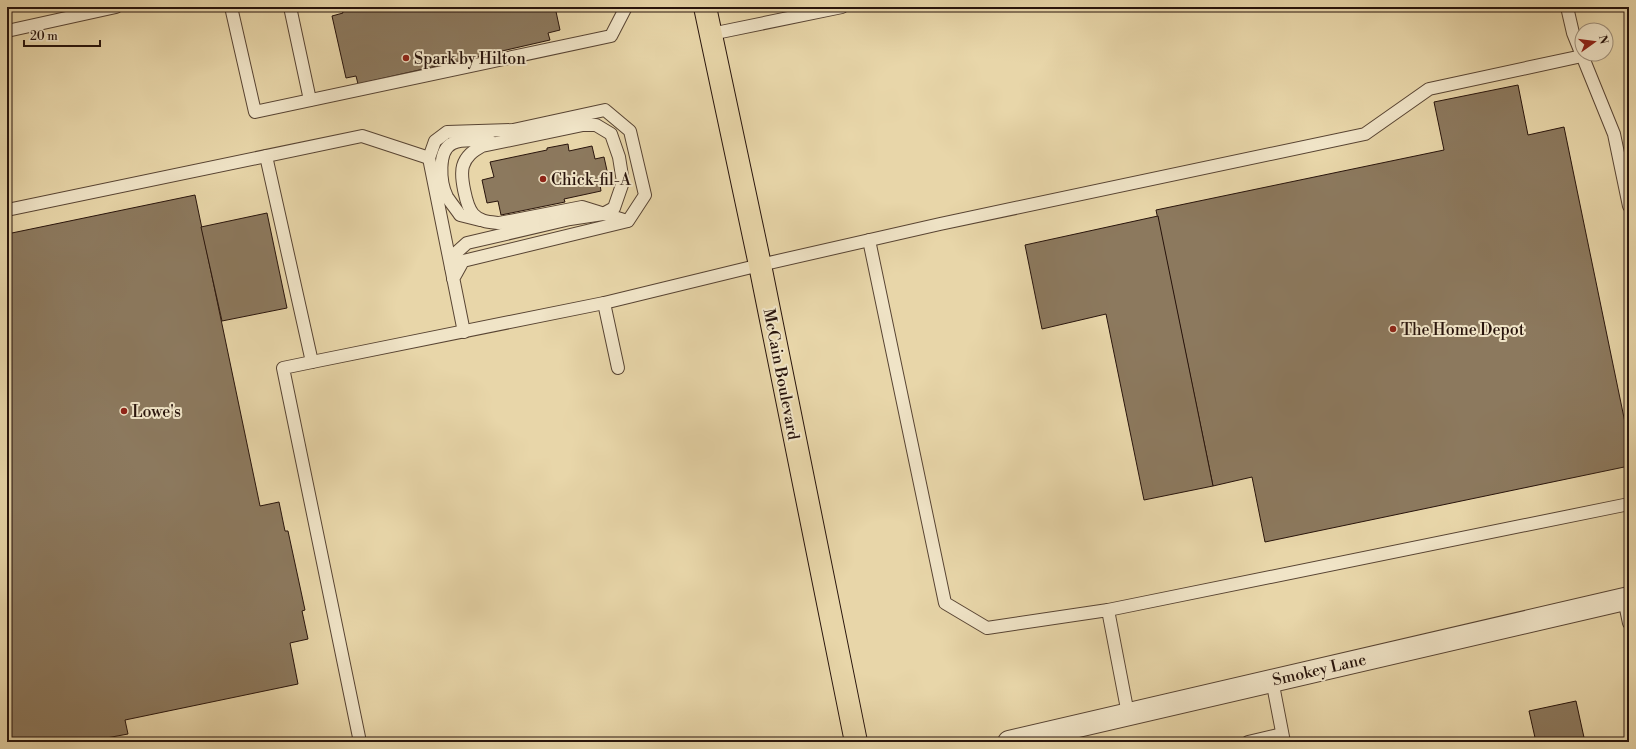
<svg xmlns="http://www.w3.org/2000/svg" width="1636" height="749" viewBox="0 0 1636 749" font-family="'Libre Bodoni',serif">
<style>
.building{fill:#8c795e;stroke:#28140c}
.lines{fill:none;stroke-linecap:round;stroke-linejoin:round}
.service-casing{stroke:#584433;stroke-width:14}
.tertiary-casing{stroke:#584433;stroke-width:24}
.primary-casing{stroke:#28140c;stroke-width:24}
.service{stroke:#f0e4c7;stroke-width:12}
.tertiary{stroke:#f0e4c7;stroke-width:22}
.primary{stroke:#e8d6a9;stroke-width:22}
.poi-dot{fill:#8f2418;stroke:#f0e4c7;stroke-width:1.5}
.labels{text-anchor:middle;stroke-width:4;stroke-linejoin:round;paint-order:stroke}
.poi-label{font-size:16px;fill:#28140c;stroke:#f0e4c7;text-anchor:start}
.street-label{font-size:16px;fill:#28140c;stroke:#f0e4c7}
</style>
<rect width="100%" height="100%" fill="#e8d6a9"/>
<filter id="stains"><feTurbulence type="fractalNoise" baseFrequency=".005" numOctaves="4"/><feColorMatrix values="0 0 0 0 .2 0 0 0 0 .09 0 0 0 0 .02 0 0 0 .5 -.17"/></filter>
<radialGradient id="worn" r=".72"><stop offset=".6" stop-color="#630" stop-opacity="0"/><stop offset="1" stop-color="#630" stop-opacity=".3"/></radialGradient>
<!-- building -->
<g class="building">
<path d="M341,7H555L560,30L548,33L550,40L358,84L356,76L346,78L332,16L343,13Z"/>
<path d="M1518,85L1528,135L1564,127L1629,442V466L1265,542L1252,477L1213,486L1156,210L1444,150L1434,102Z"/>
<path d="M568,144L569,151L592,146L595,159L604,157L608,175L599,178L601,191L564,199L565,202L501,215L498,201L487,203L482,180L494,177L490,162L547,150V148Z"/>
<path d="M195,195L260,506L279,502L285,531H288L305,610L302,611L308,639L290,643L298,684L125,720L128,734L101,739V742H7V234Z"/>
<path d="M267,213L287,308L222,321L201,227Z"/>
<path d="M1158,216L1213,486L1144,500L1106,314L1042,329L1025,245Z"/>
<path d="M1576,701L1585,742H1536L1529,711Z"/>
</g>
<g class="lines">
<defs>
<g id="service">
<path d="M231,7L255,112L611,36L626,7"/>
<path d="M290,7L310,100"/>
<path d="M1567,7L1573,33L1614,134L1629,206"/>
<path d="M7,31L116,7"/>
<path d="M711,34L842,7"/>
<path d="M266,156L312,362L283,368L360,742"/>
<path d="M7,210L362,136L429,158"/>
<path d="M480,220L460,215C456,209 451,203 447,197C440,183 437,150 453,143C464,138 478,141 490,141"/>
<path d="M869,240L945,603L987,628L1108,610L1128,714"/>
<path d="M451,267L457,252L467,243L570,219L603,214L614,208L623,182L619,157L611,134L596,125H583L482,146C473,151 466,156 463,166C460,176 466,206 473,214C480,222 490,222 499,223L582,207L627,221"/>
<path d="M453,279L463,261L628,221L645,195L630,131L605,110L513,130L447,132L435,141L429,158L464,332"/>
<path d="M604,303L618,368"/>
<path d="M312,362L604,303L760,265L940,224L1365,134L1429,89L1582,56"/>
<path d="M1624,599L1629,623"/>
<path d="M1108,610L1629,504"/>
<path d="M1272,680L1284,742"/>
<path d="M1248,742L1282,734"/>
</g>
<path id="tertiary" d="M1009,742L1629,598"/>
<path id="primary" d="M705,7L760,265L856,742"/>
</defs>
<!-- service casing -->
<use href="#service" class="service-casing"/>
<!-- tertiary casing -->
<use href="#tertiary" class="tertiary-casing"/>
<!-- primary casing -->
<use href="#primary" class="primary-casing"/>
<!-- service -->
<use href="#service" class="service"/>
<!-- tertiary -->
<use href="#tertiary" class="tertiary"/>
<!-- primary -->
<use href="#primary" class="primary"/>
</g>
<!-- markers -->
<g class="poi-dot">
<circle cx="406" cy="58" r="4"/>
<circle cx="543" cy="179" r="4"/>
<circle cx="1393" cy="329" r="4"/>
<circle cx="124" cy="411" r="4"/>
</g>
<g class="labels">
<!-- poi labels -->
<g class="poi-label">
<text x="414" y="64">Spark by Hilton</text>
<text x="551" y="185">Chick-fil-A</text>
<text x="1401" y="335">The Home Depot</text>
<text x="132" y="417">Lowe's</text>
</g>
<!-- street labels -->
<g class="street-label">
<text transform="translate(782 374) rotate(79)" y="6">McCain Boulevard</text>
<text transform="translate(1319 669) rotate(-13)" y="6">Smokey Lane</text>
</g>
</g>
<!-- margin -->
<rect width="1636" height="749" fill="none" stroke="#e8d6a9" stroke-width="24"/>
<rect x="8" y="8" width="1620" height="733" fill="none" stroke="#28140c" stroke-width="2"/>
<rect x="12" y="12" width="1612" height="725" fill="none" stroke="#28140c"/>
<!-- north arrow -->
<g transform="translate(1594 42) rotate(76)"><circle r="19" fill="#f0e4c7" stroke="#a0917c"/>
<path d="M0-3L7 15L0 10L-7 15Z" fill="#8f2418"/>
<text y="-6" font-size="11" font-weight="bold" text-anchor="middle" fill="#28140c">N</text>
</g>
<!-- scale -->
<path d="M24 40v6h76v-6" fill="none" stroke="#28140c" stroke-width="2"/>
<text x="30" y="40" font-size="12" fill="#28140c" stroke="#f0e4c7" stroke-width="3" paint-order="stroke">20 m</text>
<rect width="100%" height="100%" filter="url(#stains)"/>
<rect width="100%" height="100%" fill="url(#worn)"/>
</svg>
